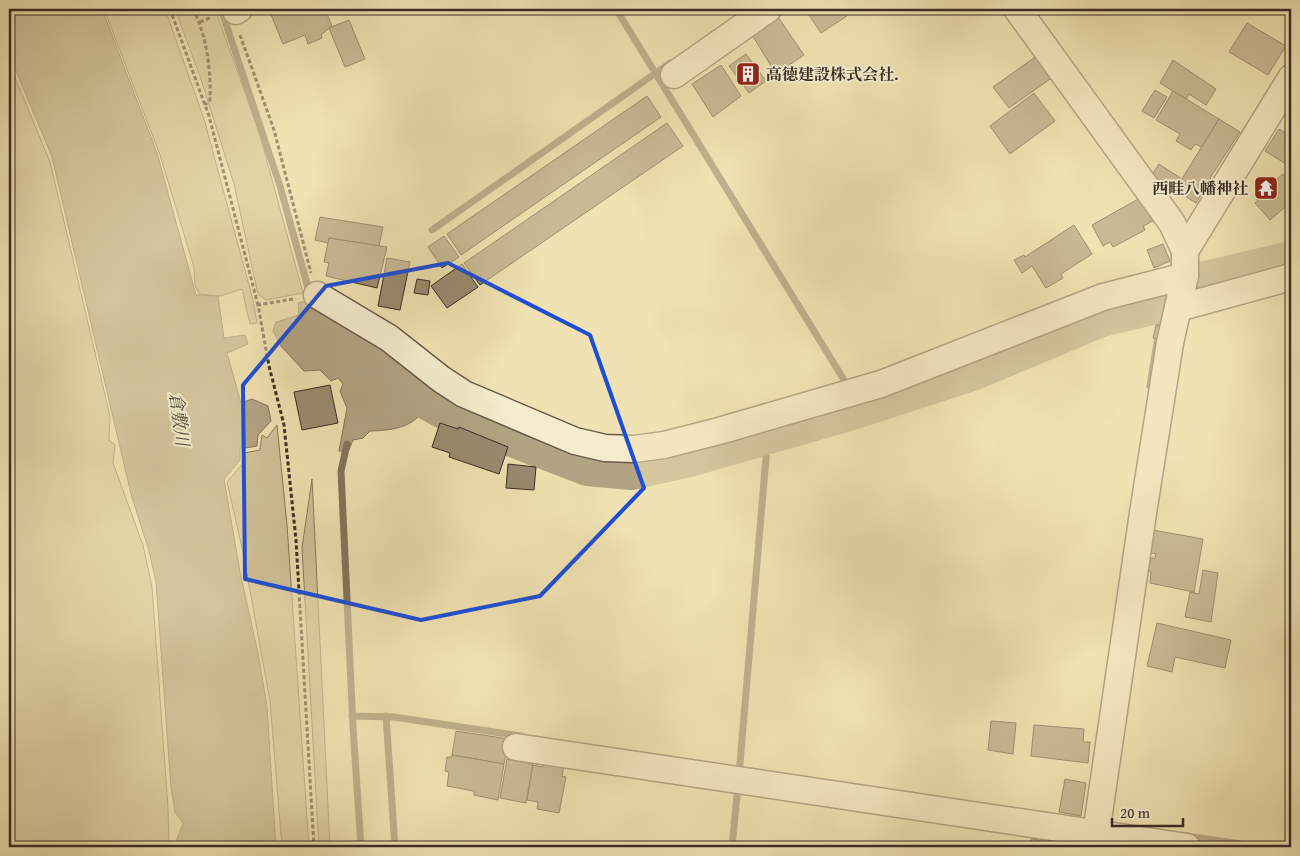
<svg xmlns="http://www.w3.org/2000/svg" width="1300" height="856" viewBox="0 0 1300 856" font-family="'Gentium Book Plus','Noto Serif JP',serif">
<style>
.green{fill:#d1c39a;stroke:#867860}
.water{fill:#b2a483;stroke:#82745e}
.lines{fill:none;stroke-linecap:round;stroke-linejoin:round}
.stream{stroke:#82745e;stroke-width:7}
.river{stroke:#b2a483;stroke-width:42}
.building{fill:#998b6f;stroke:#3a2d27}
.minor-casing{stroke:#685a4a;stroke-width:29}
.path{stroke:#3a2d27;stroke-width:3;stroke-dasharray:4 2.5;stroke-linecap:butt}
.minor{stroke:#f5eccd;stroke-width:26}
.marked{fill:none;stroke:#1d4ed8;stroke-width:4;stroke-linejoin:round}
.labels{text-anchor:middle;stroke-width:4;stroke-linejoin:round;paint-order:stroke}
.poi-label{font-size:16px;font-weight:bold;fill:#3a2d27;stroke:#f5eccd;text-anchor:start}
.water-label{font-size:18px;font-style:italic;fill:#584b3e;stroke:#f5eccd}
</style>
<rect width="100%" height="100%" fill="#f0e2b2"/>
<filter id="stains"><feTurbulence type="fractalNoise" baseFrequency=".004" numOctaves="4"/><feColorMatrix values="0 0 0 0 .2 0 0 0 0 .09 0 0 0 0 .02 0 0 0 .5 -.17"/></filter>
<radialGradient id="worn" r=".72"><stop offset=".6" stop-color="#630" stop-opacity="0"/><stop offset="1" stop-color="#630" stop-opacity=".3"/></radialGradient>
<!-- green -->
<g class="green">
<path d="M104,9H165L204,119L253,300L257,323L250,324L242,289L220,296L199,294L195,285L194,267L160,155Z"/>
<path d="M175,9H215L259,132L303,293L266,300L258,294L234,184L200,76Z"/>
<path d="M9,63L50,162L110,416L109,440L115,445L113,463L143,545L152,587L168,808L169,847H9Z"/>
<path d="M277,425L287,525L309,847H282L270,701L243,552L227,482L245,461L244,453L260,450L262,435L267,438Z"/>
<path d="M312,479L330,847H319L302,548Z"/>
</g>
<!-- water -->
<g class="water">
<path d="M9,9H102L157,153L196,295L218,296L224,338L245,335L248,344L227,353L241,403L252,399L268,406L271,421L258,435L257,446L240,449V460L224,479L240,572L259,658L267,707L276,847H174L183,823L175,812L171,788L156,582L149,551L131,494L52,157L9,54Z"/>
<path d="M315,299L435,382C424,421 410,430 370,431L363,438L353,440L348,452L339,451L347,408L340,391L343,384L338,378L331,381L320,370L304,371L281,346L273,331L276,322L299,315L298,303Z"/>
</g>
<g class="lines">
<!-- stream -->
<g class="stream">
<path d="M221,9L280,186L310,295"/>
<path d="M616,9L849,388"/>
<path d="M432,230L670,63"/>
<path d="M1150,386L1160,323V302"/>
<path d="M347,444L341,471L353,727L361,847"/>
<path d="M352,716L394,717L521,736"/>
<path d="M386,716L395,847"/>
<path d="M739,775L768,434"/>
<path d="M1187,836L1261,847"/>
<path d="M732,847L738,785"/>
</g>
<!-- river -->
<path class="river" d="M378,372L448,410L528,442L588,465L631,469L689,456L845,411L972,370L1101,316L1160,302L1206,282L1291,262"/>
</g>
<!-- building -->
<g class="building">
<path d="M278,9H325L332,26L321,35L322,38L308,44L305,35L283,44L270,12Z"/>
<path d="M805,9H842L847,16L821,33Z"/>
<path d="M778,17L804,55L779,72L775,67L773,69L752,35Z"/>
<path d="M349,20L365,59L345,67L329,28Z"/>
<path d="M1247,23L1286,46L1268,75L1229,52Z"/>
<path d="M746,54L766,81L749,93L729,66Z"/>
<path d="M1038,55L1053,77L1009,108L993,87Z"/>
<path d="M1173,60L1216,89L1206,105L1189,94L1186,99L1160,83Z"/>
<path d="M721,65L741,96L713,117L692,84Z"/>
<path d="M1155,90L1167,97L1154,118L1142,111Z"/>
<path d="M1173,91L1219,119L1202,147L1195,144L1191,150L1176,141L1180,134L1156,120Z"/>
<path d="M1034,93L1055,121L1010,154L990,126Z"/>
<path d="M647,96L661,117L461,255L447,234Z"/>
<path d="M1219,119L1240,132L1210,178L1211,179L1196,203L1180,193L1185,185L1180,182Z"/>
<path d="M667,123L683,146L480,285L464,263Z"/>
<path d="M1279,129L1291,136V167L1265,151Z"/>
<path d="M1159,164L1182,179L1180,182L1185,185L1180,193L1151,176Z"/>
<path d="M1283,174L1291,184V202L1270,220L1255,203L1258,201L1255,197Z"/>
<path d="M1140,198L1153,221L1143,226L1145,230L1113,247L1110,242L1103,246L1092,225Z"/>
<path d="M320,217L383,227L379,246L329,238L328,243L315,240Z"/>
<path d="M1074,225L1092,254L1061,274L1063,278L1046,288L1032,266L1022,273L1014,260L1024,255L1025,257Z"/>
<path d="M444,236L459,257L442,268L428,247Z"/>
<path d="M329,238L387,247L377,288L326,276L329,263L324,262Z"/>
<path d="M1163,244L1170,261L1154,268L1147,250Z"/>
<path d="M387,258L410,262L400,310L378,306Z"/>
<path d="M462,264L478,287L447,308L431,286Z"/>
<path d="M417,279L430,281L428,295L414,293Z"/>
<path d="M1156,325L1163,326L1160,339L1153,338Z"/>
<path d="M330,385L338,423L302,430L294,392Z"/>
<path d="M440,423L458,429L459,427L508,447L499,474L449,457L450,453L432,447Z"/>
<path d="M508,464L536,467L534,490L506,488Z"/>
<path d="M1153,530L1203,539L1194,592L1150,583L1151,572L1148,570L1151,558H1155L1156,554L1148,552Z"/>
<path d="M1203,570L1218,573L1211,622L1185,617L1190,592L1199,594Z"/>
<path d="M1157,623L1231,640L1225,668L1175,657L1172,672L1147,666Z"/>
<path d="M991,721L1016,723L1013,754L988,750Z"/>
<path d="M1034,725L1084,729L1083,742H1090L1088,763L1031,756Z"/>
<path d="M456,731L509,739L504,764L452,755Z"/>
<path d="M452,755L504,764L498,800L474,795V791L447,786L449,772L445,771L447,757H452Z"/>
<path d="M507,759L533,764L526,803L500,798Z"/>
<path d="M544,762L564,765L562,776L566,777L559,813L537,809L538,802L527,800L533,765L543,767Z"/>
<path d="M1065,779L1086,783L1081,816L1059,812Z"/>
<path d="M1031,839L1070,844L1069,847H1030Z"/>
</g>
<g class="lines">
<defs>
<g id="minor">
<path d="M1017,9L1172,223L1185,251V276L1170,343L1143,513L1094,847"/>
<path d="M236,11L239,9"/>
<path d="M674,75L768,9"/>
<path d="M1185,251L1291,78"/>
<path d="M317,295L389,338L441,379L464,394L575,441L605,448L634,449L664,445L719,431L881,384L1103,297L1185,276"/>
<path d="M1178,308L1291,277"/>
<path d="M516,747L1187,847"/>
</g>
</defs>
<!-- minor casing -->
<use href="#minor" class="minor-casing"/>
<!-- path -->
<g class="path">
<path d="M170,9L209,116L258,305"/>
<path d="M193,9C207,37 211,69 210,100L205,105"/>
<path d="M200,22L212,17"/>
<path d="M240,35L274,130L311,273"/>
<path d="M293,299L258,305L269,366L284,425L296,540L314,847"/>
</g>
<!-- minor -->
<use href="#minor" class="minor"/>
</g>
<!-- marked area -->
<path d="M0 0H1300V856H0ZM448,263L590,335L644,488L540,596L421,620L245,579L243,385L326,286Z" fill="#f0e2b2" fill-opacity=".55" fill-rule="evenodd"/>
<path class="marked" d="M448,263L590,335L644,488L540,596L421,620L245,579L243,385L326,286Z"/>
<!-- icons -->
<defs>
<symbol id="building-square" viewBox="-11 -11 22 22"><rect x="-9" y="-9" width="18" height="18" rx="4" fill="#8f2418" stroke="#f5eccd"/><path d="M-4-6H4V6H1V3H-1V6H-4ZM-2.5-4.3h1.7v1.8h-1.7ZM.8-4.3h1.7v1.8H.8ZM-2.5-1h1.7V.8h-1.7ZM.8-1h1.7V.8H.8Z" fill="#fff"/></symbol>
<symbol id="temple-square" viewBox="-11 -11 22 22"><rect x="-9" y="-9" width="18" height="18" rx="4" fill="#8f2418" stroke="#f5eccd"/><path d="M0-6L5-2H3V0L6.5 2.5H4V6H1.5V3h-3V6H-4V2.5H-6.5L-3 0V-2H-5Z" fill="#fff"/></symbol>
</defs>
<g fill-rule="evenodd">
<use href="#building-square" x="734" y="60" width="28" height="28"/>
<use href="#temple-square" x="1252" y="174" width="28" height="28"/>
</g>
<g class="labels">
<!-- poi labels -->
<g class="poi-label">
<text x="766" y="80">高徳建設株式会社.</text>
<text x="1248" y="194" text-anchor="end">西畦八幡神社</text>
</g>
<!-- water labels -->
<g class="water-label">
<text transform="translate(179 419) rotate(83)" y="6">倉敷川</text>
</g>
</g>
<!-- margin -->
<rect width="1300" height="856" fill="none" stroke="#f0e2b2" stroke-width="30"/>
<rect x="10" y="10" width="1280" height="836" fill="none" stroke="#3a2d27" stroke-width="2.5"/>
<rect x="15" y="15" width="1270" height="826" fill="none" stroke="#3a2d27"/>
<!-- scale -->
<path d="M1112 818v8h71v-8" fill="none" stroke="#3a2d27" stroke-width="2.5"/>
<text x="1120" y="818" font-size="15" fill="#3a2d27" stroke="#f5eccd" stroke-width="4" paint-order="stroke">20 m</text>
<rect width="100%" height="100%" filter="url(#stains)"/>
<rect width="100%" height="100%" fill="url(#worn)"/>
</svg>
